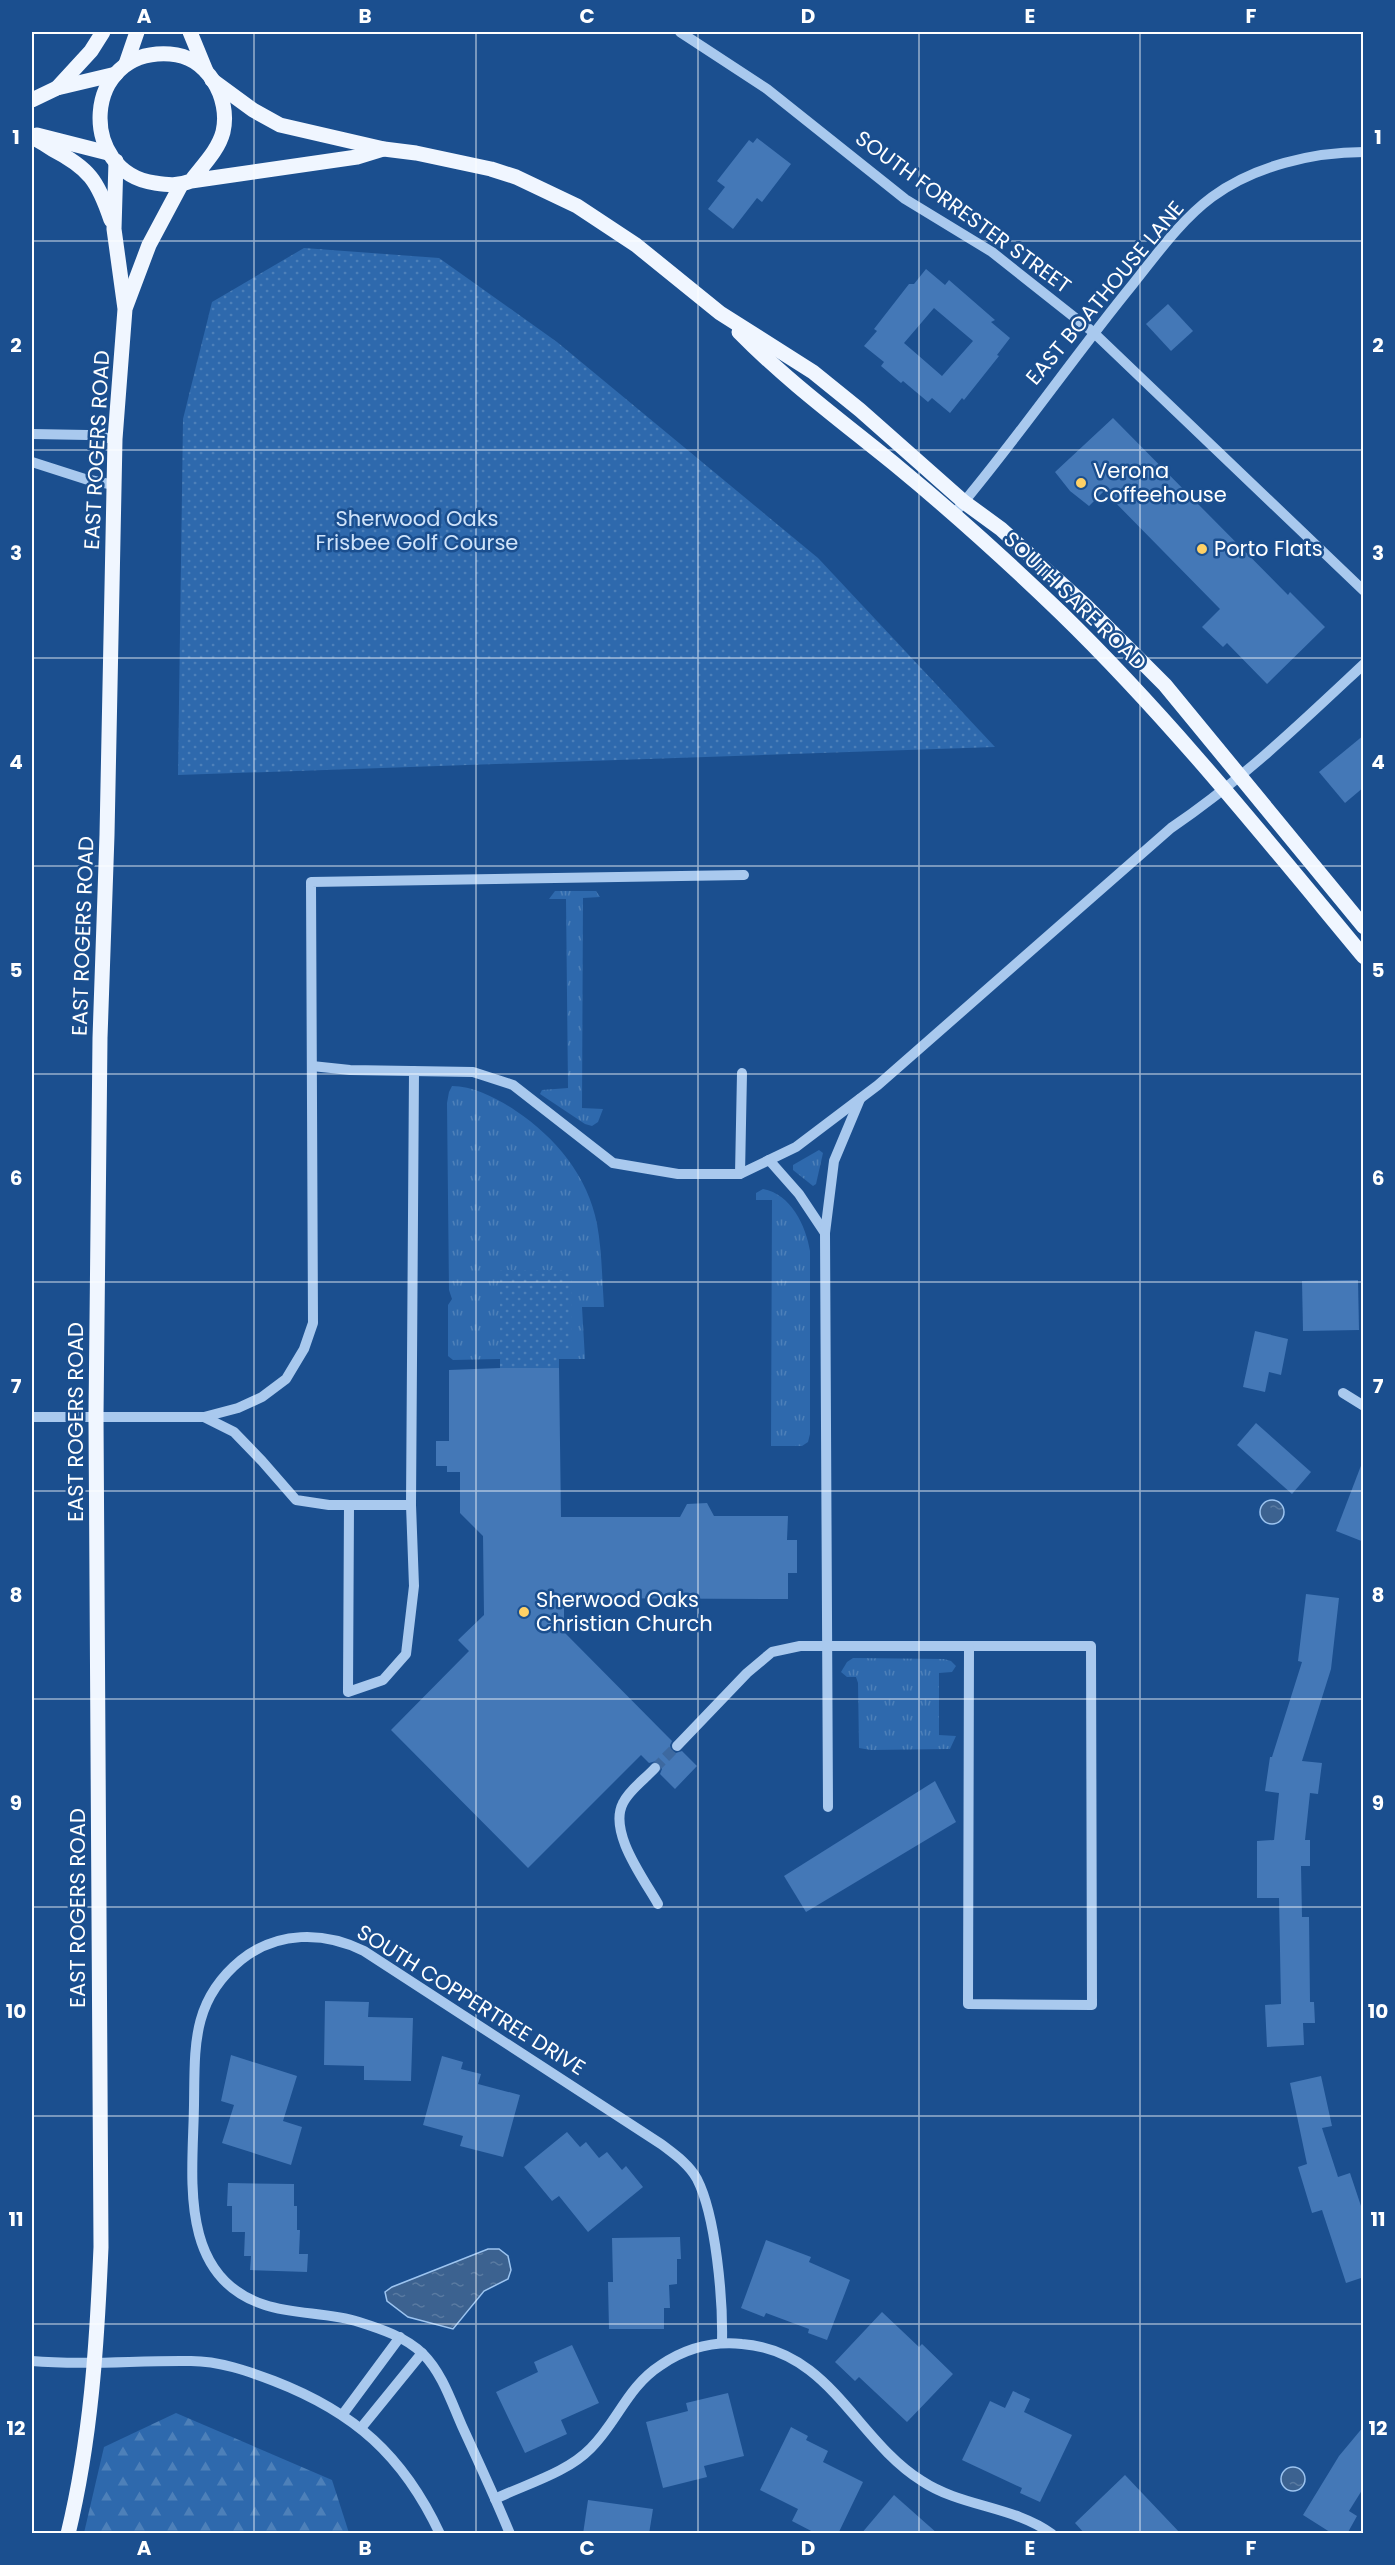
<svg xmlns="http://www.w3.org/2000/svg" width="1395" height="2565" viewBox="0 0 1395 2565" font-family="Poppins,sans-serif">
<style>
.grass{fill:url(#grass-tufts)}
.forest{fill:url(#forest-firs)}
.park{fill:url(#park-dots)}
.water{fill:url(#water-ripples);stroke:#9cc4f0;stroke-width:1.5}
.building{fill:#4478b7;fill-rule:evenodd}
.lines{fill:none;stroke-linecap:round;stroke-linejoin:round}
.minor-tunnel{stroke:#3d69a0;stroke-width:10;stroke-dasharray:10 5;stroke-linecap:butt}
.minor{stroke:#a9c9ee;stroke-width:10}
.major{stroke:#f0f6ff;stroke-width:15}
.grid{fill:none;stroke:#fff;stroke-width:1.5;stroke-opacity:0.55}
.poi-dot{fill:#ffd166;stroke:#1b4f8f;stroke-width:2}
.labels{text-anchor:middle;stroke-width:5;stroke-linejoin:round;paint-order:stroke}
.street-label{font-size:21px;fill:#fff;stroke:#1b4f8f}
.poi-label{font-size:21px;fill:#fff;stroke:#1b4f8f;text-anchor:start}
.park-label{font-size:21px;fill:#cfe3fa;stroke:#1b4f8f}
.neatline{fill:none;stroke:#fff;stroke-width:2}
.grid-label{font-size:20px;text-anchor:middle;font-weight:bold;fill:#fff}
</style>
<defs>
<pattern id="grass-tufts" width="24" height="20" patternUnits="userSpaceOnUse" patternTransform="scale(1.5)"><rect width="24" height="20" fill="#2e69ad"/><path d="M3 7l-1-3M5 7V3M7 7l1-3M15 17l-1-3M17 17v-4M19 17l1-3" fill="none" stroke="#4d80b9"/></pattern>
<pattern id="forest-firs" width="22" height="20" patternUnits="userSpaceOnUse" patternTransform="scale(1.5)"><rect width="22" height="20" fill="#2e69ad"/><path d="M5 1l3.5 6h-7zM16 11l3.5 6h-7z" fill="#4d80b9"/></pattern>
<pattern id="park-dots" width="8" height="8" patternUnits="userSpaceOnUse" patternTransform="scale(1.5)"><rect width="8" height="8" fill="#2e69ad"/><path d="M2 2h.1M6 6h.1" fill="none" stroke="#4d80b9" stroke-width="1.8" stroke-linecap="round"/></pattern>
<pattern id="water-ripples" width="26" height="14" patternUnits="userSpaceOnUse" patternTransform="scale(1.5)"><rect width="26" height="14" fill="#3c6290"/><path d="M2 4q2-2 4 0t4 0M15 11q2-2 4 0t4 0" fill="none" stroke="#597aa1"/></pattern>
</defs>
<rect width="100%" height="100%" fill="#1b4f8f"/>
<!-- grass -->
<g class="grass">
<path d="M555,891H596L600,897L583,898L582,1108L603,1109L598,1122L592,1126L585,1124L540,1094L542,1090L568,1088L566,899H549Z"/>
<path d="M452,1086C474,1086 498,1099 516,1111C555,1137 588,1176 597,1224C602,1251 602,1279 604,1307H582L585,1359H559V1351H571L501,1270L500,1359L453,1360L448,1356V1305L452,1299L449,1290L447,1103L449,1092Z"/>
<path d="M819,1150L823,1153L816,1184L813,1186L793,1170V1165Z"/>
<path d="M763,1189C791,1194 806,1226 810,1251V1434L808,1442L802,1446H771L772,1200H756V1193Z"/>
<path d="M853,1658L944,1659L951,1661L956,1666L952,1672L939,1673V1735L956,1736L950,1749L871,1750L859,1748L858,1683L856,1677H847L841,1672L847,1662Z"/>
</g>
<!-- forest -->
<path class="forest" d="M176,2413L332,2480L349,2533H84L104,2447Z"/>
<!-- park -->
<g class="park">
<path d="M304,248L439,258L557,342L818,558L995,747L178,775L183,419L212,302Z"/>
<path d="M500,1270H572L571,1351H559V1368H500Z"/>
</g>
<!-- water -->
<g class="water">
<circle cx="1272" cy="1512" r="12"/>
<path d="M488,2249H499L508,2256L511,2270L508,2279L484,2291L453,2329L408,2317L387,2301L385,2292L392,2287Z"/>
<circle cx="1293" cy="2479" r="12"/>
</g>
<!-- building -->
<g class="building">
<path d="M757,138L791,164L762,202L757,198L733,229L708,209L725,187L717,181L749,140L753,143Z"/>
<path d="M926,269L945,285L949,280L995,320L991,322L1010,338L997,355L999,356L964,400L962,398L950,413L932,398L928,402L903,381L901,383L881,366L884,362L864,346L877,331L874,329L909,284H914ZM934,308L973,341L942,376L904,343Z"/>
<path d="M1168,304L1193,331L1171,351L1146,324Z"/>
<path d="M1113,418L1288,595L1290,592L1325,627L1267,684L1227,643L1223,647L1202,627L1220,609L1104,491L1089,506L1070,491L1055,472Z"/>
<path d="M1364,735V787L1345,803L1319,772Z"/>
<path d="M1358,1280L1359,1330L1303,1331L1302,1281Z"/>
<path d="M1255,1331L1288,1339L1281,1375L1269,1372L1265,1392L1243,1387Z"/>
<path d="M500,1368H559L561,1517H680L687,1504L707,1503L714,1516H788L787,1540H797V1573H788V1599L564,1598V1632L672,1741L670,1745L671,1751L676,1753L682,1751L697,1766L675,1789L660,1774L662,1769L661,1763L656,1761L649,1763L641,1755L528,1868L391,1730L469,1651L458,1640L484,1615L483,1536L460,1513V1472H447V1466H436V1441H449V1370Z"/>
<path d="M1256,1423L1311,1472L1292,1494L1237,1445Z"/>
<path d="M1362,1463L1364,1464V1542L1336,1531Z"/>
<path d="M1306,1594L1339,1598L1331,1669L1302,1761L1322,1763L1318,1794L1310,1793L1305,1840H1310V1866H1301L1302,1917H1309L1310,2002H1314L1315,2023H1303L1304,2045L1267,2047L1265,2005L1281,2004L1279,1898H1257V1841L1274,1840L1279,1793L1265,1791L1270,1757H1272L1302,1662L1298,1661Z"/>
<path d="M935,1781L956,1822L806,1912L784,1876Z"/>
<path d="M325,2001L369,2002L368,2017L413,2018L411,2081L364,2080V2066L324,2065Z"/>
<path d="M231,2055L297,2076L283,2121L302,2127L291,2165L222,2143L234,2105L221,2101Z"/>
<path d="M442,2056L463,2062L461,2069L481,2074L478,2084L520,2095L503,2157L460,2146L463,2136L423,2125Z"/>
<path d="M1321,2076L1332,2126L1322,2128L1338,2177L1350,2173L1364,2215V2277L1346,2283L1322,2210L1312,2213L1298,2167L1307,2164L1290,2083Z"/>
<path d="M567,2132L580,2147L586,2142L599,2158L607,2152L622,2170L626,2166L643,2187L588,2232L559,2196L552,2201L524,2167Z"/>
<path d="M228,2183L294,2184V2206H297V2230H300L299,2254H308L307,2272L250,2270L251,2256H244L245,2232H232V2206H227Z"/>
<path d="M680,2237L681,2259H677V2284L669,2285L670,2308H664V2329H609L608,2282H613L612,2238Z"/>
<path d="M766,2240L811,2257L809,2262L850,2280L827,2340L808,2333L809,2329L766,2313L764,2317L741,2308Z"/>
<path d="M882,2312L919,2347L922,2344L953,2374L907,2422L859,2377L855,2381L835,2362Z"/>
<path d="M572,2345L599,2403L561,2420L567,2434L525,2453L496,2392L538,2372L534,2362Z"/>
<path d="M1013,2391L1030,2399L1024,2412L1072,2435L1040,2502L1020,2493L1022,2488L962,2460L990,2401L1005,2408Z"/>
<path d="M728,2393L744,2456L704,2466L707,2477L663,2488L646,2422L688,2411L686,2403Z"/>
<path d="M1364,2426V2487L1349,2511L1357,2516L1347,2534H1333L1303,2515L1339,2456Z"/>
<path d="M791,2427L808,2436L806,2440L828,2451L823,2462L863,2482L838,2534H817L792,2521L798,2509L760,2490Z"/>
<path d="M1125,2475L1181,2534H1085L1075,2523Z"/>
<path d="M894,2495L938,2534H861Z"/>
<path d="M588,2500L653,2509L649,2534H583Z"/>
</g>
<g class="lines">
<!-- minor-tunnel -->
<path class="minor-tunnel" d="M655,1768L677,1746"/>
<!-- minor -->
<g class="minor">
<path d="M680,32L767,89L905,199L992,252L1093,332L1364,591"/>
<path d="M32,434L88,435L115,439"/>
<path d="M32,462L85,479L114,485"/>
<path d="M953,515C1016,441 1071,360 1133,284C1157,254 1181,220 1212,197C1254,166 1313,152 1364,152"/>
<path d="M312,1066L350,1070L473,1072L513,1085L613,1163L678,1174H740L796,1147L878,1085L1171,828C1242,780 1302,722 1364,664"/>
<path d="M769,1160L799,1194L825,1233"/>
<path d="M740,1174L742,1073"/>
<path d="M1343,1393L1364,1406"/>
<path d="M32,1417H204L238,1408L262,1397L286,1379L304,1349L313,1323L311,882L744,875"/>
<path d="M204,1417L234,1432L262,1461L296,1500L329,1505H411"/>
<path d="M349,1505L348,1692L383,1680L406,1654L414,1586L411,1505L414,1071"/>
<path d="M969,1646H1091L1092,2005L968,2004Z"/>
<path d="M677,1746L747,1673L772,1652L800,1646H969"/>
<path d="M655,1768C645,1779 629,1790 623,1803C608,1832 644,1879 658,1904"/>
<path d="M828,1807L825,1233L834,1161L860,1099"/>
<path d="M32,2361C85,2366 138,2360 191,2361C219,2361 248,2371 274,2381C354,2412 403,2455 440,2534"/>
<path d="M343,2414L400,2337"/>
<path d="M361,2428L422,2353"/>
<path d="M495,2499C526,2484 567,2473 591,2448C618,2421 627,2387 661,2365C686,2348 713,2341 742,2344C831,2351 855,2439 922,2481C961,2507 1014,2506 1052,2534"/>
<path d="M510,2534C495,2497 478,2461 462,2426C451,2401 442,2373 423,2354C406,2337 381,2329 359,2322C328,2312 295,2315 265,2305C177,2277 193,2176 194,2105C195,2047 191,2001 241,1960C277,1931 324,1931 364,1951L661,2144C674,2154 689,2164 697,2179C716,2216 723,2300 722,2342"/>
</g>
<!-- major -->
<g class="major">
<path d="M190,32L206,71"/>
<path d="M126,64L137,32"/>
<path d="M212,80L253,110L280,125L384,149L416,153L491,169L516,177L577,206L636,245L720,313L813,372L860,410L964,502L1001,529L1086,606L1165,685L1364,927"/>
<path d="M57,88L91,51L103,32"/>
<path d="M32,100L57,88L116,74"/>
<path d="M37,135L108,153"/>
<path d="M32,137C39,140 45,145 52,149C89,168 98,181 111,220"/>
<path d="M191,181C202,166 218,151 223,132C231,98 207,56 170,54C81,48 78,173 155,183C168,185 178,186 191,181L357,157L383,149"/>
<path d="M126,306L149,245L181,185"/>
<path d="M739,332C788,382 844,423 898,467C954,513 1009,563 1061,613C1171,720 1266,839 1364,957"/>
<path d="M68,2534C91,2439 97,2344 101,2247L96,1416L100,1038L107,835L115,439L125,309L114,229L116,161"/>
</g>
</g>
<!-- grid -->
<path class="grid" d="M254,32V2534M476,32V2534M698,32V2534M919,32V2534M1140,32V2534M32,241H1364M32,450H1364M32,658H1364M32,866H1364M32,1074H1364M32,1282H1364M32,1491H1364M32,1699H1364M32,1907H1364M32,2116H1364M32,2324H1364"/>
<!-- markers -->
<g class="poi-dot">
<circle cx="1081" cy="483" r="6"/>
<circle cx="1202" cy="549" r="6"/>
<circle cx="524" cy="1612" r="6"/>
</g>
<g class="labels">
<!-- street labels -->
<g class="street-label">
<text transform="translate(963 212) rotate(36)" y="7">SOUTH FORRESTER STREET</text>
<text transform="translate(1105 293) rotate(-50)" y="7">EAST BOATHOUSE LANE</text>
<text transform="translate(97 450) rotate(-87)" y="7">EAST ROGERS ROAD</text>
<text transform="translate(1075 601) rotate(44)" y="7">SOUTH SARE ROAD</text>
<text transform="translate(83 936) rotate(-88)" y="7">EAST ROGERS ROAD</text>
<text transform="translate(76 1422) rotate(-90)" y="7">EAST ROGERS ROAD</text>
<text transform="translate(78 1908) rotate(-90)" y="7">EAST ROGERS ROAD</text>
<text transform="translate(471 2000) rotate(32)" y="7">SOUTH COPPERTREE DRIVE</text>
</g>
<!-- poi labels -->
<g class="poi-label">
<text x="1093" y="478">Verona<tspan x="1093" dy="24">Coffeehouse</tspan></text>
<text x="1214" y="556">Porto Flats</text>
<text x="536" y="1607">Sherwood Oaks<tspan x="536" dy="24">Christian Church</tspan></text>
</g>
<!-- park labels -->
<g class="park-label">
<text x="417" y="526">Sherwood Oaks<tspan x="417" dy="24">Frisbee Golf Course</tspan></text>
</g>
</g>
<!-- border -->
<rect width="1395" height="2565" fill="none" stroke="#1b4f8f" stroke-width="66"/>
<rect x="33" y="33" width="1329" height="2499" class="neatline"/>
<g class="grid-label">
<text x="144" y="23">A</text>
<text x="365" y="23">B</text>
<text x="587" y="23">C</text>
<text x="808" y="23">D</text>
<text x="1030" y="23">E</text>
<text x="1251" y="23">F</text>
<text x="16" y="144">1</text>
<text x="1378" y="144">1</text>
<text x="16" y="352">2</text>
<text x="1378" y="352">2</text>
<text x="16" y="560">3</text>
<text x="1378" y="560">3</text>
<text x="16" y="769">4</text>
<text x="1378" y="769">4</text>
<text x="16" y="977">5</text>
<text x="1378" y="977">5</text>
<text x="16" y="1185">6</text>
<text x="1378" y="1185">6</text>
<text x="16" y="1393">7</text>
<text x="1378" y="1393">7</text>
<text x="16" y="1602">8</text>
<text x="1378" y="1602">8</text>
<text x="16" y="1810">9</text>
<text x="1378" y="1810">9</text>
<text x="16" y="2018">10</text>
<text x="1378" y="2018">10</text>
<text x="16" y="2226">11</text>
<text x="1378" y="2226">11</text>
<text x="16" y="2435">12</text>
<text x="1378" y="2435">12</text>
<text x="144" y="2555">A</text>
<text x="365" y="2555">B</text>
<text x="587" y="2555">C</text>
<text x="808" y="2555">D</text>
<text x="1030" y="2555">E</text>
<text x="1251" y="2555">F</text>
</g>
</svg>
